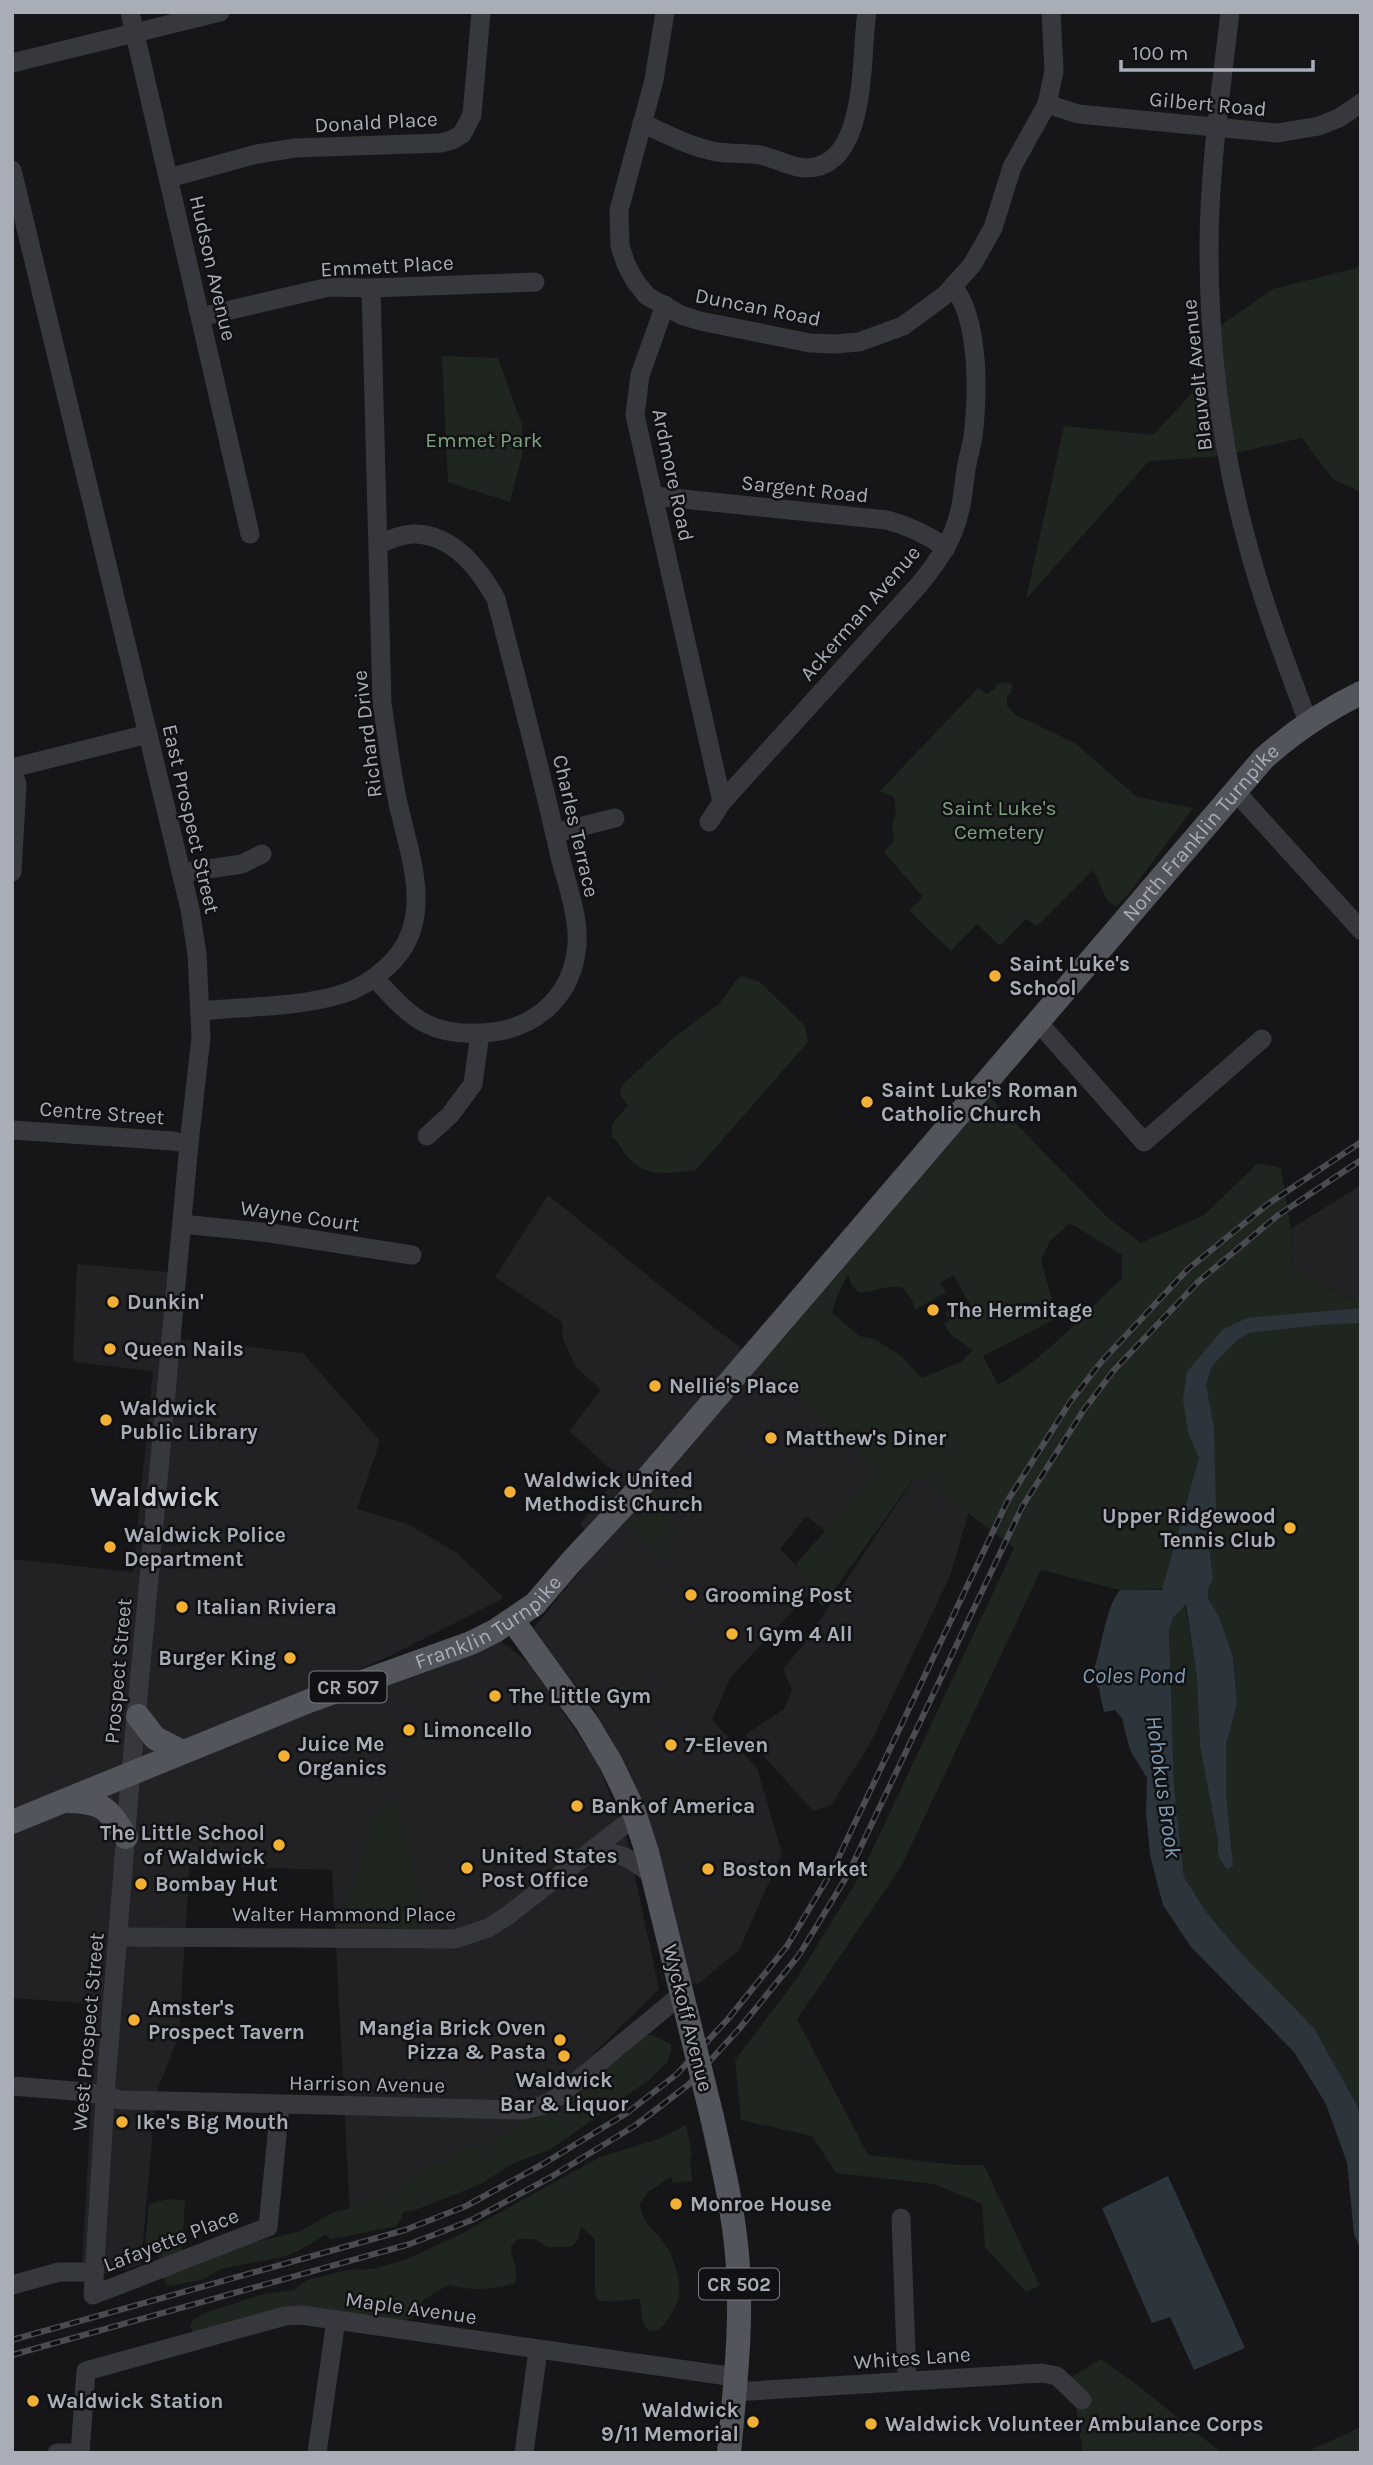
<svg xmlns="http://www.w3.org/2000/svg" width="1373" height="2465" viewBox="0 0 1373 2465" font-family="Karla,sans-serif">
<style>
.built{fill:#222225}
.green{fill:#1e261f;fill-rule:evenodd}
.water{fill:#2c353c}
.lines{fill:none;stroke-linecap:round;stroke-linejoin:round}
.minor{stroke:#37383d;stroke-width:19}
.major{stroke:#53555c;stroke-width:24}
.rail-casing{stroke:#4a4c52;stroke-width:6}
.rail{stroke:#111113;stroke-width:3.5;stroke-dasharray:10;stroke-linecap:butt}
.major-bridge{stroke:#53555c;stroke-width:24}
.poi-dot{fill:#f2b134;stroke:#111113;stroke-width:2.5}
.labels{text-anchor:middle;stroke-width:5;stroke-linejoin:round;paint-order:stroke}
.shield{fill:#111113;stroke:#7b7e86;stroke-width:2}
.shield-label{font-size:19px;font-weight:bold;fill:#a8adb8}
.street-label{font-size:21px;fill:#a8adb8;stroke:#111113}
.park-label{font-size:21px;fill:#7fa381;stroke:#111113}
.poi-label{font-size:21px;font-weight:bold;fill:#a8adb8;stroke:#111113;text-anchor:start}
.water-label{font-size:23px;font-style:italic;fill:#7f9bb3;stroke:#111113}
.district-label{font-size:28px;font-weight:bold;fill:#c9ccd4;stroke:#111113}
</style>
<rect width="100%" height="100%" fill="#161618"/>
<!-- built -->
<g class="built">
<path d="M1361,1185V1300H1355L1292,1269L1291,1229Z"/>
<path d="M548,1195L678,1300L757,1360L879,1471L825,1531L806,1516L780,1549L816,1586L731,1677L712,1720L757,1768L782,1853L739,1950L698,1984L691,1983L655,1837L595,1711L533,1629L599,1548L580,1524L618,1476L569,1431L601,1390L576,1367L563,1340L562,1322L495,1277Z"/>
<path d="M77,1264L168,1272L162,1337L303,1353L380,1441L357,1509L408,1524L457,1553L504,1598L390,1656L187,1743L497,1638L531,1665L598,1763L628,1844L659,1989L521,2125L402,2196L350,2214L332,1870L241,1867L240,1858H190L179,2035L156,2094L141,2265L81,2280L97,2004L12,1998V1559L133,1572L153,1371L73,1362Z"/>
<path d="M917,1474L969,1511L950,1576L870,1744L831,1805L813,1811L745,1735L784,1709L792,1690L783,1669L804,1644Z"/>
</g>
<!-- green -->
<g class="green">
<path d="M1361,263V492L1333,479L1302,438L1222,456L1149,461L1026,599L1064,426L1153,435L1208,376L1210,333L1273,289L1356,268Z"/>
<path d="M442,356L498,358L522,425V455L510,502L448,482Z"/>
<path d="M1007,682L1013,685L1011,693L1007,696V706L1016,715L1075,743L1137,797L1193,808L1126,897L1116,906L1107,900L1093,870L1037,926L1026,919L1000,946L977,924L951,951L909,911L923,897L884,852L892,844L894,837L892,825L896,811L894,797L880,791L978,688L987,694L995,689L996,684Z"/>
<path d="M742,976L760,982L805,1026L808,1042L696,1170C669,1173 645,1179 626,1155C620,1148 620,1143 612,1137V1124L628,1105L620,1094L622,1085L671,1040L719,1004L738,978Z"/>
<path d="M987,1094L1109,1219L1141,1243L1204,1215L1258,1163L1281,1168L1291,1229L1292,1269L1354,1300H1361V2125L1358,2107L1314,2028L1241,1953L1207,1913L1184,1877L1174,1787L1169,1629L1173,1618L1185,1604L1197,1678L1200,1746L1218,1841L1216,1850L1232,1852L1226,1791V1745L1237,1704L1233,1657L1220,1619L1208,1598V1589L1213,1580L1177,1589L1120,1590L1041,1570L901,1867L797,2019L868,2155L957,2165H984L1040,2286L1026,2292L985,2247L982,2204L934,2184L836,2173L812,2136L741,2120L735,2060L797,1978L861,1874L1014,1548L917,1474L822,1607L796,1564L878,1471L757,1360ZM1070,1223L1122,1255V1278C1083,1315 1045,1359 998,1385L983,1356L1057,1318L1041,1260L1050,1241ZM848,1274L851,1284L859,1292C875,1292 886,1285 902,1287L912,1300L915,1310L946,1292L940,1283L953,1275L971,1306L955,1315L951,1309L945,1313L950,1321L944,1324L951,1335L973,1350L961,1362L922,1378L900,1355L874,1339L859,1336L832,1313L837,1296Z"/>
<path d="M653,1491L676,1512L669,1521L666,1522L680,1537H675L669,1544L670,1549L662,1557L627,1523Z"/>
<path d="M397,1801L427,1930L338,1926L360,1869L373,1818Z"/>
<path d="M652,2035L671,2044V2051L667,2063L650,2079L563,2141L549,2150L512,2164L481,2184L418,2209L404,2212L397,2226L332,2239L325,2235L298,2251L286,2256L221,2269L202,2280L168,2286C160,2276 163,2259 154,2248H145L149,2204L168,2199L185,2200L182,2250L256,2242L301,2231L333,2212L348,2209L389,2193L431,2165L444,2162L463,2150L485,2145L521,2125L528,2113L623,2056L642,2036Z"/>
<path d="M686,2125L692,2156L690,2158L692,2181L673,2183L671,2177L648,2192L640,2204C643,2226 654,2228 665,2244C674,2257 681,2281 679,2296C678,2303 673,2311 670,2316C665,2325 660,2331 649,2331L643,2323L640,2299C627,2298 609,2305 597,2299L595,2294V2239L581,2227L578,2240L571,2247H547L535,2239H518L511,2246C511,2262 519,2266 515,2283C491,2290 473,2291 448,2285L423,2300L413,2317L405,2321L342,2317L195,2335L190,2327L193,2320L204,2313L264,2294L294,2290L307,2280L348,2270L372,2269L405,2260L461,2234L600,2157L659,2139Z"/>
<path d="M1101,2359L1132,2381L1222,2453H1083L1076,2409L1073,2376Z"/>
<path d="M1361,2427V2453H1304Z"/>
</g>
<!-- water -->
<g class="water">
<path d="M1361,1308V1323L1318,1325L1249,1333L1236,1341L1212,1366L1206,1384L1214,1429L1216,1508L1209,1548L1213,1579L1208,1589V1598L1220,1619L1233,1657L1237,1704L1226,1745V1791L1233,1866L1227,1869C1219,1859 1216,1853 1218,1841L1200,1746L1197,1678L1186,1604L1173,1618L1169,1629L1174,1787L1184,1877L1207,1913L1241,1953L1314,2028L1358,2107L1361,2125V2250L1354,2234L1347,2163L1326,2104L1294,2052L1191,1947L1163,1905L1150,1855L1146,1813L1147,1778L1130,1750L1122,1718L1115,1710L1104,1712L1099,1689L1091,1677C1102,1652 1104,1609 1120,1590H1162L1199,1458L1188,1432L1183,1400L1187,1372L1222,1330L1247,1318Z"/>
<path d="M1168,2176L1245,2348L1194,2370L1170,2317L1152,2323L1102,2208Z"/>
</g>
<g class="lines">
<!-- minor -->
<g class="minor">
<path d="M130,12L250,534"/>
<path d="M665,12L654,80L619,210L620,246L626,264L635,281L647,296L681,315L700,321L810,343L835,344L859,342L903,326L945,295L972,265L993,228L1012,167L1047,104L1054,71L1051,12"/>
<path d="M1230,12C1221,91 1209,170 1209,249C1209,348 1221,447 1247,542C1263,603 1286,663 1308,722"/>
<path d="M12,63L220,12"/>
<path d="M1047,104L1078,114L1278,133L1319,126L1339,118L1361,103"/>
<path d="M642,123C666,134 690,147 717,152C731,154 746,153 760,155C776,158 790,168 806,168C869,168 860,55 867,12"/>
<path d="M12,170L190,909L197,954L201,1037L189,1144L129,1794L106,2083L93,2295L268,2227L280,2105"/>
<path d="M169,178L257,154L295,148L441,143L452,140L462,134L472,115L481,12"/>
<path d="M665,305L640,375L635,415L722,802"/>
<path d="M201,317L329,287L371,288L535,282"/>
<path d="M654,496L887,520C909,526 927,534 946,548"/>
<path d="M12,768L148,734"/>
<path d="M12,770L17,784L12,872"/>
<path d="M1235,791L1361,930"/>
<path d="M709,822L722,802L918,586C932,569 945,552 953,532C962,511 963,491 966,469C968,458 971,448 973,437C978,394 980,321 953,286"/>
<path d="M555,833L615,818"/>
<path d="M181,873L242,864L262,854"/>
<path d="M375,978C412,1020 433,1039 493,1032C540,1026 573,993 577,945C579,917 567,884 560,857C541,770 518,685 496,599C480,570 454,536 417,534C404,533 391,539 379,544"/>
<path d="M200,1011C246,1006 296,1008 342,994C359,989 374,979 387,967C437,922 410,858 398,803C391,770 387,737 382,703L371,288"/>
<path d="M1038,1022L1144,1142L1262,1039"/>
<path d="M12,1130L173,1141L189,1144"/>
<path d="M427,1136L450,1115L473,1084L480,1033"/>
<path d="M182,1224L270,1233L412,1255"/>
<path d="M588,1856C621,1849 626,1857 653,1875"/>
<path d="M118,1937L455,1939L488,1928L507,1916L636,1816"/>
<path d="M12,2086L87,2092L121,2100L523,2110L541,2106L555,2099L682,1994"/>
<path d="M901,2218L907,2380"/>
<path d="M12,2285L59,2272H93"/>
<path d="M734,2392L1042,2373L1057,2376L1082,2400"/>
<path d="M57,2453H69"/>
<path d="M80,2453L86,2371L285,2316L301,2315L735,2377"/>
<path d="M317,2453L336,2320"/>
<path d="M524,2453L538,2350"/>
</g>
<!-- major -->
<g class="major">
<path d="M513,1621L587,1723L611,1763L633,1809L647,1852L687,2015"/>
<path d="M138,1716L155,1738L182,1752"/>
<path d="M70,1801C104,1802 108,1809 126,1837"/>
<path id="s1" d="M12,1822L309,1701L471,1643L495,1631L535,1604L571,1562L626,1503L1263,759C1293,732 1324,711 1361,693"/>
<path d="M712,2117C722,2162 733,2208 737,2254C743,2321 735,2387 729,2453"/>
</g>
<defs>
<g id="rail">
<path d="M12,2340L405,2230L466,2206L543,2164L627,2113L677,2074L728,2019L787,1946L833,1869L1008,1500L1070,1402L1102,1361L1188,1269L1268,1204L1361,1142"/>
<path d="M12,2355L410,2244L472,2220L551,2177L636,2125L688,2085L739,2029L799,1955L847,1876L1022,1507L1083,1411L1114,1370L1199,1281L1277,1216L1361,1160"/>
</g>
</defs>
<!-- rail casing -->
<use href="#rail" class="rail-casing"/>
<!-- rail -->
<use href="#rail" class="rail"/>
<!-- major-bridge -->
<path class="major-bridge" d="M687,2015L712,2117"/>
</g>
<!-- markers -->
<g class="poi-dot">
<circle cx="995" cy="976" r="7"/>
<circle cx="867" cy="1102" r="7"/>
<circle cx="113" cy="1302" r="7"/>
<circle cx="933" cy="1310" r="7"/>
<circle cx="110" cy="1349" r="7"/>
<circle cx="655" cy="1386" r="7"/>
<circle cx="106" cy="1420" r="7"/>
<circle cx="771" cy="1438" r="7"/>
<circle cx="510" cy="1492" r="7"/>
<circle cx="1290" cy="1528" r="7"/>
<circle cx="110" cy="1547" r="7"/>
<circle cx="691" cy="1595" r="7"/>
<circle cx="182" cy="1607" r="7"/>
<circle cx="732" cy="1634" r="7"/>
<circle cx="290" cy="1658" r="7"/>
<circle cx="495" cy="1696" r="7"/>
<circle cx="409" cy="1730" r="7"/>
<circle cx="671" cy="1745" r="7"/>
<circle cx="284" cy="1756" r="7"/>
<circle cx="577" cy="1806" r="7"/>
<circle cx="279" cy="1845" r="7"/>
<circle cx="467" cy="1868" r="7"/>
<circle cx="708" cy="1869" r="7"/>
<circle cx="141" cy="1884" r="7"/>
<circle cx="134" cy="2020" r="7"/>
<circle cx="560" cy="2040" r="7"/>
<circle cx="564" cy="2056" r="7"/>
<circle cx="122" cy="2122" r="7"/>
<circle cx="676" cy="2204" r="7"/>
<circle cx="33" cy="2401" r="7"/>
<circle cx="753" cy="2422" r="7"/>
<circle cx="871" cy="2424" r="7"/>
</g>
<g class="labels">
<!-- shield labels -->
<g class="shield">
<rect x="309.5" y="1671.5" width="77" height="31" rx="5"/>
<rect x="699" y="2268.5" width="80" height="31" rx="5"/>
</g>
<g class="shield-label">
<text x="348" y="1694">CR 507</text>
<text x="739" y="2291">CR 502</text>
</g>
<!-- street labels -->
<g class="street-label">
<text transform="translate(1208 104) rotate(5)" y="7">Gilbert Road</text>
<text transform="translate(376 122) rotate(-3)" y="7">Donald Place</text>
<text transform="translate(387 266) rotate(-3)" y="7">Emmett Place</text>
<text transform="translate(213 268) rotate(77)" y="7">Hudson Avenue</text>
<text transform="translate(758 307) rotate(11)" y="7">Duncan Road</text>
<text transform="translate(1197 375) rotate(-96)" y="7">Blauvelt Avenue</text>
<text transform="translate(673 475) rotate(78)" y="7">Ardmore Road</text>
<text transform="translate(805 489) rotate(6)" y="7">Sargent Road</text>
<text transform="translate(860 613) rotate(-49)" y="7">Ackerman Avenue</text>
<text transform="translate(367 734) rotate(-97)" y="7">Richard Drive</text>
<text transform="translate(191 819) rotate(77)" y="7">East Prospect Street</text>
<text transform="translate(576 826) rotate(77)" y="7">Charles Terrace</text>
<text dy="7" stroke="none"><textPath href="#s1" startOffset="1587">North Franklin Turnpike</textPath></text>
<text transform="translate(102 1113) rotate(4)" y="7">Centre Street</text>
<text transform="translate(300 1216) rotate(8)" y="7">Wayne Court</text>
<text dy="7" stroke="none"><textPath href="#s1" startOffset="518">Franklin Turnpike</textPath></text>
<text transform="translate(118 1671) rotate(-85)" y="7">Prospect Street</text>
<text x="344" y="1921">Walter Hammond Place</text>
<text transform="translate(688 2018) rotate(76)" y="7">Wyckoff Avenue</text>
<text transform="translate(88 2032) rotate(-85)" y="7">West Prospect Street</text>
<text transform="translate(367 2084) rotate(1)" y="7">Harrison Avenue</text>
<text transform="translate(171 2240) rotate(-21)" y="7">Lafayette Place</text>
<text transform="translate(411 2308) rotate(8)" y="7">Maple Avenue</text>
<text transform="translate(912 2358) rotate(-4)" y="7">Whites Lane</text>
</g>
<!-- park labels -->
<g class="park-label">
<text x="484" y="447">Emmet Park</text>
<text x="999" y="815">Saint Luke's<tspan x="999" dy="24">Cemetery</tspan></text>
</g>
<!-- poi labels -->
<g class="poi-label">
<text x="1009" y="971">Saint Luke's<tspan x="1009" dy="24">School</tspan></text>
<text x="881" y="1097">Saint Luke's Roman<tspan x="881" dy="24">Catholic Church</tspan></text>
<text x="127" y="1309">Dunkin'</text>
<text x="947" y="1317">The Hermitage</text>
<text x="124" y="1356">Queen Nails</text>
<text x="669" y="1393">Nellie's Place</text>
<text x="120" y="1415">Waldwick<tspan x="120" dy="24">Public Library</tspan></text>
<text x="785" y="1445">Matthew's Diner</text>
<text x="524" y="1487">Waldwick United<tspan x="524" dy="24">Methodist Church</tspan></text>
<text x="1276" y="1523" text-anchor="end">Upper Ridgewood<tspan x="1276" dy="24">Tennis Club</tspan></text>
<text x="124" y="1542">Waldwick Police<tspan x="124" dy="24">Department</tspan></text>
<text x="705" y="1602">Grooming Post</text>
<text x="196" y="1614">Italian Riviera</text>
<text x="746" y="1641">1 Gym 4 All</text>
<text x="276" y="1665" text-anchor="end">Burger King</text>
<text x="509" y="1703">The Little Gym</text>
<text x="423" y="1737">Limoncello</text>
<text x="298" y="1751">Juice Me<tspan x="298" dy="24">Organics</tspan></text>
<text x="685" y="1752">7-Eleven</text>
<text x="591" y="1813">Bank of America</text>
<text x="265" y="1840" text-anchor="end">The Little School<tspan x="265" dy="24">of Waldwick</tspan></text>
<text x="481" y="1863">United States<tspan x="481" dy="24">Post Office</tspan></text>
<text x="722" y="1876">Boston Market</text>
<text x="155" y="1891">Bombay Hut</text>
<text x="148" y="2015">Amster's<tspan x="148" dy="24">Prospect Tavern</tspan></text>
<text x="546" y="2035" text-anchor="end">Mangia Brick Oven<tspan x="546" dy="24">Pizza &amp; Pasta</tspan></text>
<text x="564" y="2087" text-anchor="middle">Waldwick<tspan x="564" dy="24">Bar &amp; Liquor</tspan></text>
<text x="136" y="2129">Ike's Big Mouth</text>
<text x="690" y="2211">Monroe House</text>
<text x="47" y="2408">Waldwick Station</text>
<text x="739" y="2417" text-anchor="end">Waldwick<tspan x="739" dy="24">9/11 Memorial</tspan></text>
<text x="885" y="2431">Waldwick Volunteer Ambulance Corps</text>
</g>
<!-- water labels -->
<g class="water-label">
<text x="1134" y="1683">Coles Pond</text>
<text transform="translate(1164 1787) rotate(82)" y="8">Hohokus Brook</text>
</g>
<!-- district labels -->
<g class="district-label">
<text x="155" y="1506">Waldwick</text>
</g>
</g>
<!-- border -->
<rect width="1373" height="2465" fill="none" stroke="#a8adb8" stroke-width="28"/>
<!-- scale -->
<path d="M1121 60v10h192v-10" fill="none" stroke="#a8adb8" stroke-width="3.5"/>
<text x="1132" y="60" font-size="21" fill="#a8adb8" stroke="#111113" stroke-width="5" paint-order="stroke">100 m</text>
</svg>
